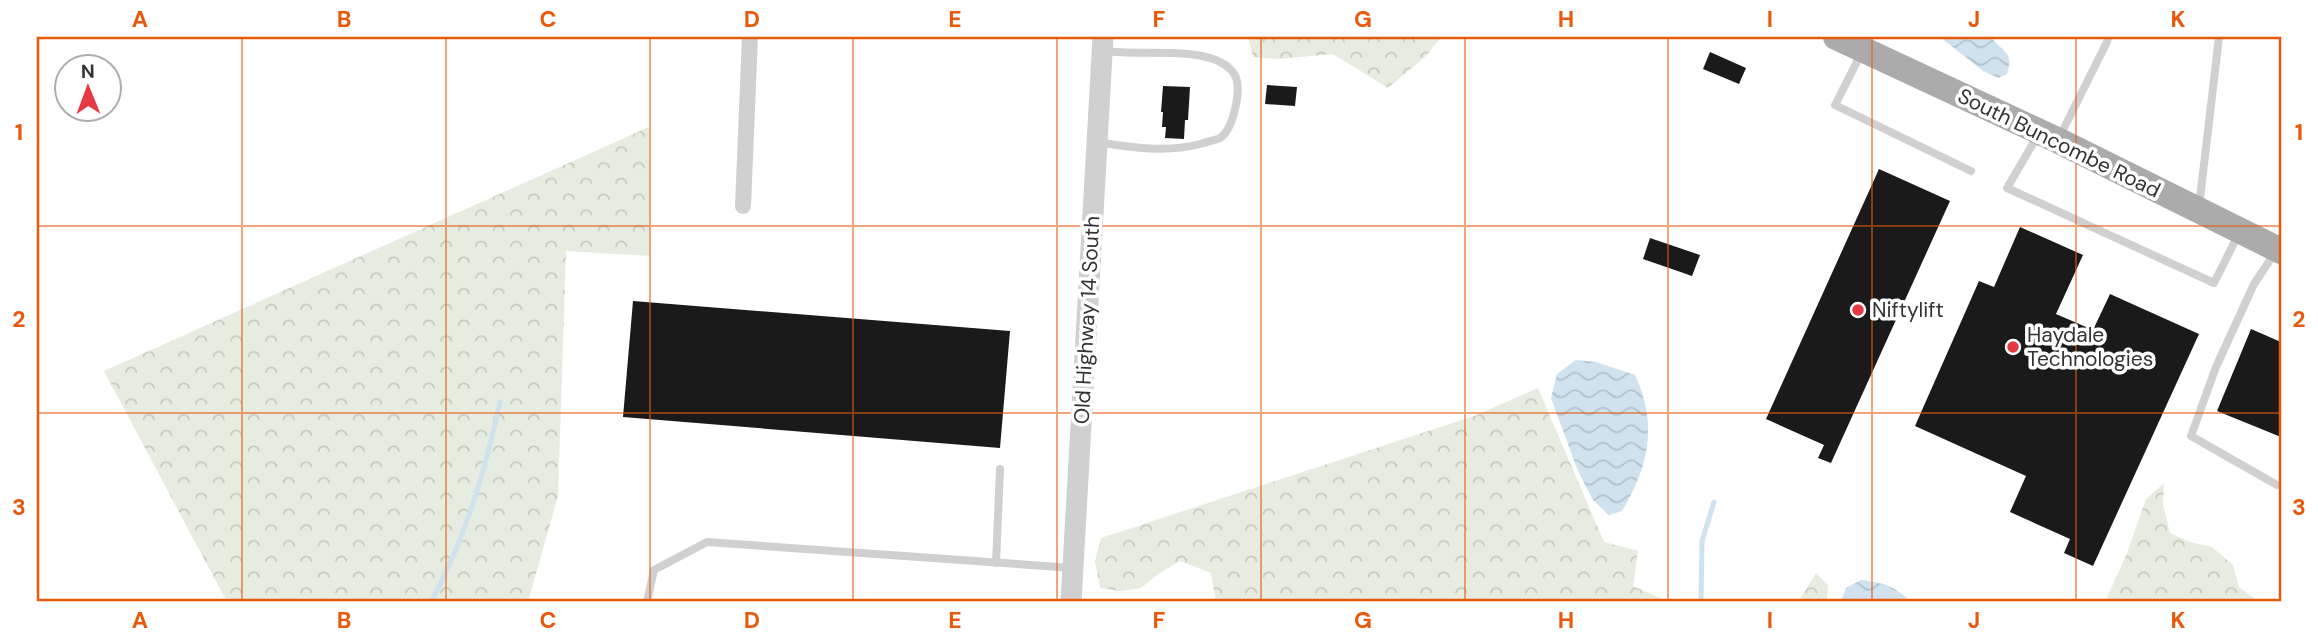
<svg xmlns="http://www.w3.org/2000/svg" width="2318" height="639" viewBox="0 0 2318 639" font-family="'DM Sans',sans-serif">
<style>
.forest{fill:url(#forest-crowns)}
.water{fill:url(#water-waves)}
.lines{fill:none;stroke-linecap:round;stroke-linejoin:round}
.stream{stroke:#cfe2ee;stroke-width:5}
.building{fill:#1a1a1a}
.service{stroke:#d0d0d0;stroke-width:8}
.minor{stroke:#d0d0d0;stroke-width:16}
.tertiary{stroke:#d0d0d0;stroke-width:21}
.primary{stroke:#ababab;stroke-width:26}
.grid{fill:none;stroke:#e8590c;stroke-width:2;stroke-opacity:0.55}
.poi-dot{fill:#e63946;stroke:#fff;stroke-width:2.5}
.labels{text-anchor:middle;stroke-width:7;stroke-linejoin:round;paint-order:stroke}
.street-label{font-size:21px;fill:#333;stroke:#fff}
.poi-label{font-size:21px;fill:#333;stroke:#fff;text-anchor:start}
.neatline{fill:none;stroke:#e8590c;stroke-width:2.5}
.grid-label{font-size:23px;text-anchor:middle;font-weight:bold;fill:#e8590c}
</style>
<defs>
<pattern id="forest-crowns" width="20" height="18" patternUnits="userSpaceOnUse" patternTransform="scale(1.75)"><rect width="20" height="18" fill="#e6ecdf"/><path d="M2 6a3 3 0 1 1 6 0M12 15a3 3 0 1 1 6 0" fill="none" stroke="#c6cbc0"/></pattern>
<pattern id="water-waves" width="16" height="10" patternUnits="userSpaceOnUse" patternTransform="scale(1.75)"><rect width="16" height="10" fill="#cfe2ee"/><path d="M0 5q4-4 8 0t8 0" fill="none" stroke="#b2c2cd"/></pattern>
</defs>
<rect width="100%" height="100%" fill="#fff"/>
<!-- forest -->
<g class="forest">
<path d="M1248,37H1441L1427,55L1388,88L1333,54L1278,59L1253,57Z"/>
<path d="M649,127L650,256L566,251L558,496L528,602H227L104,371Z"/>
<path d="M1538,388L1604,542L1638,551L1633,586L1669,602H1216L1211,573L1180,561L1158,574L1141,588L1120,591L1100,588L1095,561L1101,538L1477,415Z"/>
<path d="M2164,483L2163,505L2170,533L2190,542L2212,547L2233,565L2239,587L2255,599H2281V602H2105L2127,553L2146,499Z"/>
<path d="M1816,573L1828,585L1827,602H1798Z"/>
</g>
<!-- water -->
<g class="water">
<path d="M1940,37H1991C2002,52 2015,52 2007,74L1998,78L1983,71Z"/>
<path d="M1576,360L1596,362L1635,375C1658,425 1649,466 1622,511L1609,515L1593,500L1578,471L1551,398L1557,374Z"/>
<path d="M1861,580C1885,583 1894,586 1911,602H1841L1846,588Z"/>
</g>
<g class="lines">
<!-- stream -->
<g class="stream">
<path d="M431,602C466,537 484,474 500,402"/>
<path d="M1701,602L1702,541L1714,502"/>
</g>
</g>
<!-- building -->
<g class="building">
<path d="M1710,52L1746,68L1739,84L1703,69Z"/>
<path d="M1267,85L1297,87L1295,106L1265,104Z"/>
<path d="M1163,86L1190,87L1188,120H1185L1184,139L1165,138L1166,127H1162L1163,112H1161Z"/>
<path d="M1879,169L1950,201L1831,463L1818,458L1824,445L1766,419Z"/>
<path d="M2020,227L2083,255L2056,314L2093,330L2110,294L2199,334L2093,566L2064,553L2070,539L2010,512L2026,476L1915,426L1979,281L1994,287Z"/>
<path d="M1650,238L1700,255L1692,276L1643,259Z"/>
<path d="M633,301L1010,331L1000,448L623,417Z"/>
<path d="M2251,329L2281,342V437L2217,411Z"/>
</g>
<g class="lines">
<!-- service -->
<g class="service">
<path d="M1862,52L1835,105L1971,171"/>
<path d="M2038,135L2007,188L2214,283L2238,235"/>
<path d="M2059,138L2107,42L2108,37"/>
<path d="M1097,142C1133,148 1169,153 1204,143C1209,141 1216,140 1220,138C1231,131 1235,111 1237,99C1239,83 1238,72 1222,63C1195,47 1137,56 1105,51"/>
<path d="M2199,207L2219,37"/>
<path d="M2276,251L2254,284L2216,367L2191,436L2277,485"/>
<path d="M996,563L1000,469"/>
<path d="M647,602L654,570L707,542L1073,568"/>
</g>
<!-- minor -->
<path class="minor" d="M743,206L750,37"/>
<!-- tertiary -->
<path class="tertiary" d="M1071,602L1103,37"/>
<!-- primary -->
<path class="primary" d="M1836,37L2057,140L2281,251"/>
</g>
<!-- grid -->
<path class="grid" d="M242,37V602M446,37V602M650,37V602M853,37V602M1057,37V602M1261,37V602M1465,37V602M1668,37V602M1872,37V602M2076,37V602M37,226H2281M37,413H2281"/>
<!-- markers -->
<g class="poi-dot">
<circle cx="1858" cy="310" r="7"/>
<circle cx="2013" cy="347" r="7"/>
</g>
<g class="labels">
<!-- street labels -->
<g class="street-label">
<text transform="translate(2059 143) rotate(26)" y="7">South Buncombe Road</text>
<text transform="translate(1087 320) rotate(-87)" y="7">Old Highway 14 South</text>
</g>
<!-- poi labels -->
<g class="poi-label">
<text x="1872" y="317">Niftylift</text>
<text x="2027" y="342">Haydale<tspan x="2027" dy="24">Technologies</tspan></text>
</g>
</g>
<!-- border -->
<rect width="2318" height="639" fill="none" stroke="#ffffff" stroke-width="77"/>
<!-- north arrow -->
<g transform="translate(88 88) rotate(359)"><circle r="33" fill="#ffffff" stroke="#adadad" stroke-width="2"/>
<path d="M0-5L12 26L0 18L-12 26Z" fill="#e63946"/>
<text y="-10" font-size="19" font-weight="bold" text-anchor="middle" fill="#333333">N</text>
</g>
<rect x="38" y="38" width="2242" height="562" class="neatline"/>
<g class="grid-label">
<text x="140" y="27">A</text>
<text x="344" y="27">B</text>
<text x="548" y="27">C</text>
<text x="752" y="27">D</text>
<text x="955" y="27">E</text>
<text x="1159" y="27">F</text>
<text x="1363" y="27">G</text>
<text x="1566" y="27">H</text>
<text x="1770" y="27">I</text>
<text x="1974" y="27">J</text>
<text x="2178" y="27">K</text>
<text x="19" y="140">1</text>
<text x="2299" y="140">1</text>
<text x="19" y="327">2</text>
<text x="2299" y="327">2</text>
<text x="19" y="515">3</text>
<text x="2299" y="515">3</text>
<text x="140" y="628">A</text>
<text x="344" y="628">B</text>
<text x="548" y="628">C</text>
<text x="752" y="628">D</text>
<text x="955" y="628">E</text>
<text x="1159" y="628">F</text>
<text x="1363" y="628">G</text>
<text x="1566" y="628">H</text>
<text x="1770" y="628">I</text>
<text x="1974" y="628">J</text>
<text x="2178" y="628">K</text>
</g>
</svg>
